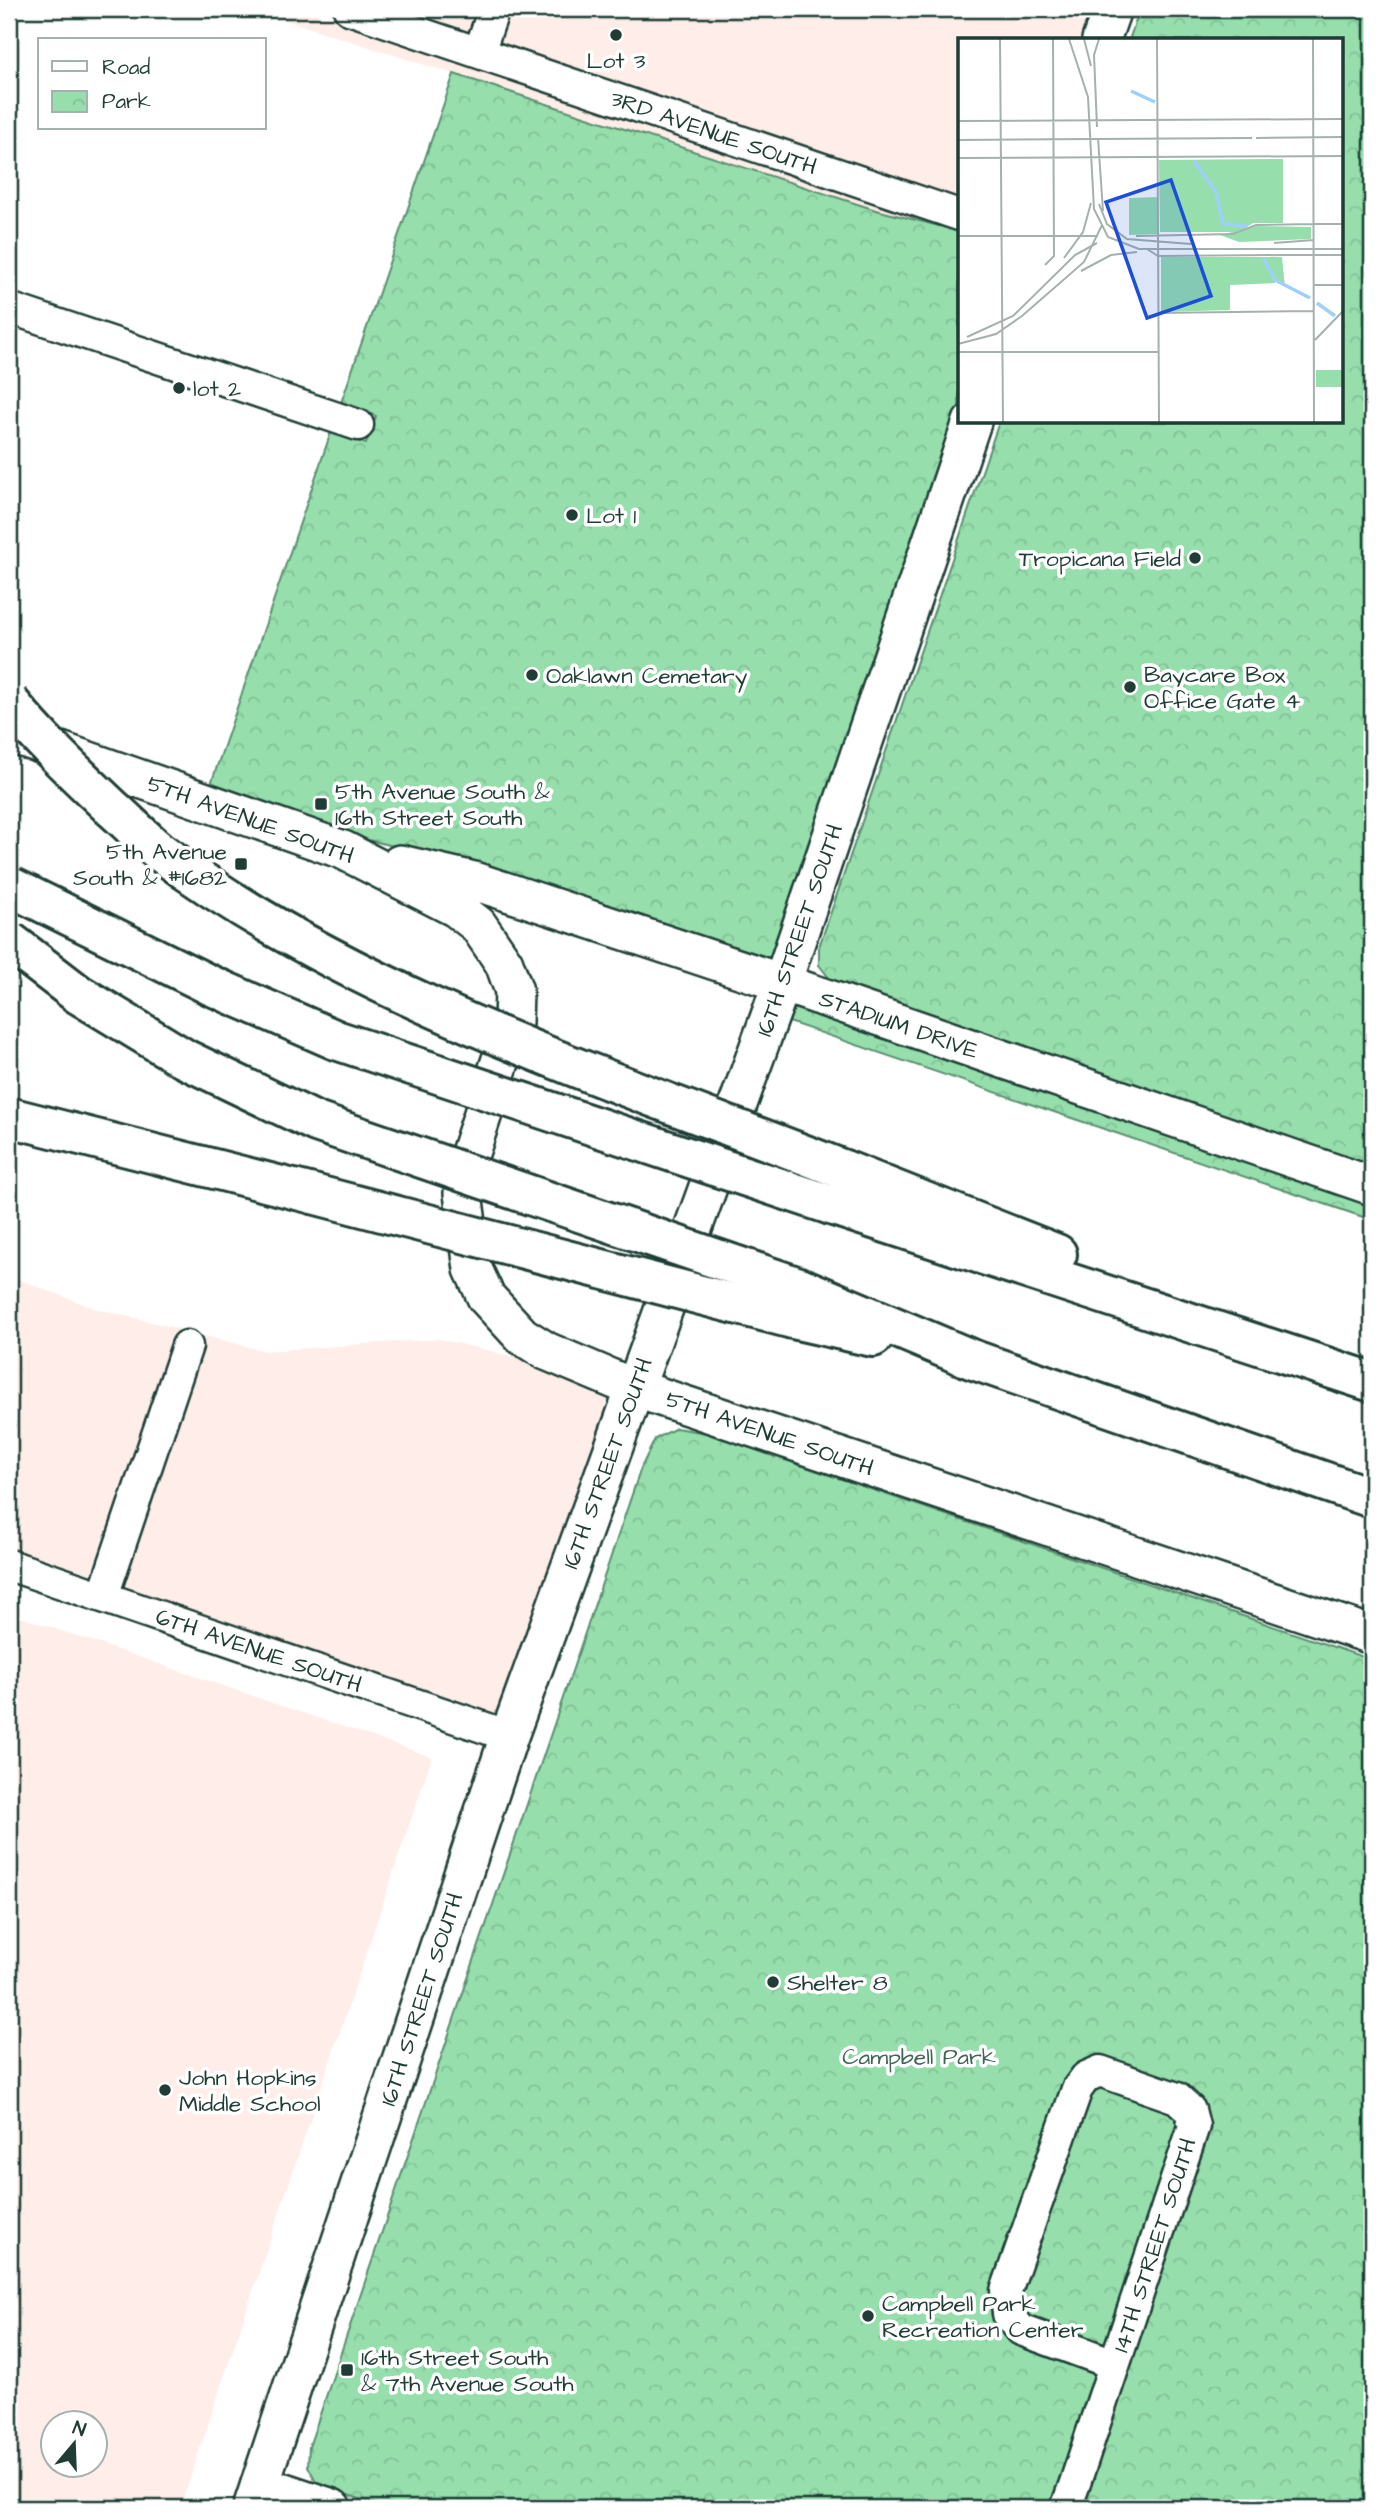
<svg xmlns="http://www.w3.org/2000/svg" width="1381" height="2517" viewBox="0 0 1381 2517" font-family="'Architects Daughter',sans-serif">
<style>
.built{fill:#feede8;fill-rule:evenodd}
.park{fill:url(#park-crowns);stroke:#5a8e70;stroke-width:2}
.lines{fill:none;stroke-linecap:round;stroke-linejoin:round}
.minor-casing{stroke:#1f3d34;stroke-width:35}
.tertiary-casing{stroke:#1f3d34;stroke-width:42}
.motorway-casing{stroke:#1f3d34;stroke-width:44}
.minor{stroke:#fff;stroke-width:30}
.tertiary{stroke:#fff;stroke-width:37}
.motorway{stroke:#fff;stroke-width:38}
.motorway-bridge-casing{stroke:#1f3d34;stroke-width:44;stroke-linecap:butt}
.motorway-bridge{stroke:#fff;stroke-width:38}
.poi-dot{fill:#1f3d34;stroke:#fff;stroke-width:2.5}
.labels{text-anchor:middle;stroke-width:7;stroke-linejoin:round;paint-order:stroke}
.poi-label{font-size:23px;fill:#1f3d34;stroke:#fff;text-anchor:start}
.street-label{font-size:23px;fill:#1f3d34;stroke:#fff}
.park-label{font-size:23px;fill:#3d6652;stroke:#fff}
.inset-river{fill:none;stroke:#9dd0fb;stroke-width:3.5}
.inset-road{fill:none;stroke:#a5b1ae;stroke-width:2}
.view{fill:#1d4ed8;fill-opacity:0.15;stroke:#1d4ed8;stroke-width:3.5}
.inset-edge{fill:none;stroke:#1f3d34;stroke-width:3.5}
</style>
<defs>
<pattern id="park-crowns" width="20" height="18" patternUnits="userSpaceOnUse" patternTransform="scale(1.75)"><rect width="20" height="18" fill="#96dfad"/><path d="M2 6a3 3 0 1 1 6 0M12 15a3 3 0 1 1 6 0" fill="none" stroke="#81c095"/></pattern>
</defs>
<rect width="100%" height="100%" fill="#fff"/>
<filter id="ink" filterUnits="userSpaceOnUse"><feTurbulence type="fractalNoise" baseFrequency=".0143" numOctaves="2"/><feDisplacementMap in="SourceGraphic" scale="14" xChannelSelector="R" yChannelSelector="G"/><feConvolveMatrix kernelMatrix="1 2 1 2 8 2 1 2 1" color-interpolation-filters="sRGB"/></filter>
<g filter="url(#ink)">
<!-- built -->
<g class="built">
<path d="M251,9H302L951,228L876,210Z"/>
<path d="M397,9H480L471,34Z"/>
<path d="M508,9H1097L1087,40H959V199L497,42Z"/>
<path d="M9,1276L94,1308L179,1329L95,1578L9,1549Z"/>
<path d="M205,1336L265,1351L439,1339L536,1362L616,1397L501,1717L120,1586Z"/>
<path d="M9,1613L432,1757L180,2508H9ZM94,2422V2464H52V2422Z"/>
</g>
<!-- park -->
<g class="park">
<path d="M1140,9H1372V1165L833,983L819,965V947L999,422H1341V40H1129Z"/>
<path d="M454,74L876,210L959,231V416L774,965L479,867L348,835L210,787L331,432L366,444L376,416L341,403Z"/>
<path d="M790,1002L1372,1202V1220L783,1020Z"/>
<path d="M676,1428L706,1433L1372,1660V2508H387L318,2485L308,2466L309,2447L641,1468L655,1439Z"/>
</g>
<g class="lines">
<defs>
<g id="minor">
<path d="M349,9L959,215"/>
<path d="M479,52L494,9"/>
<path d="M9,308L358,425"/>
<path d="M9,1565L509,1736"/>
<path d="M103,1596L187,1346"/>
<path d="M1066,2508L1075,2483L1194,2126L1190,2110L1177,2098L1100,2071L1086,2077L1077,2089L1006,2291L1008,2314L1021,2330L1114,2364"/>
</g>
<g id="tertiary">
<path d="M1101,40L1112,9"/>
<path d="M9,733L343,850L456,908L478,925L504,963L514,991L513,1023L468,1159L463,1193L473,1269L486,1297L522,1336L546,1351L634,1388L1372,1635"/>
<path d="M400,864L474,881L782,983L1372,1186"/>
<path d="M260,2484L332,2508"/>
<path d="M252,2508L509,1736L782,983L972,422"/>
</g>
<g id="motorway">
<path d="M9,1117L313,1194"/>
<path d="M844,1170L1057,1254"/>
<path d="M831,1205L1372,1382"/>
<path d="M802,1288L971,1359L1372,1498"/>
<path d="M793,1319L873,1337"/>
</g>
</defs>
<!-- minor casing -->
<use href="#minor" class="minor-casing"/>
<!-- tertiary casing -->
<use href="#tertiary" class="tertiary-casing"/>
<!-- motorway casing -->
<use href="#motorway" class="motorway-casing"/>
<!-- minor -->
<use href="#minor" class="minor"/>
<!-- tertiary -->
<use href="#tertiary" class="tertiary"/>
<!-- motorway -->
<use href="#motorway" class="motorway"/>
<defs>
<g id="motorway-bridge">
<path d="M9,702C40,740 76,774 112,808C128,822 143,838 159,851C355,998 617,1081 844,1170"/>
<path d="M11,887L210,985L336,1040L831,1205"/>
<path d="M9,941L78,994L185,1059L316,1122L802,1288"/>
<path d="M313,1194L793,1319"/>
</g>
</defs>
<!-- motorway-bridge casing -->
<use href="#motorway-bridge" class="motorway-bridge-casing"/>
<!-- motorway-bridge -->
<use href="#motorway-bridge" class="motorway-bridge"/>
</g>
</g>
<!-- markers -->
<g class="poi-dot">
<circle cx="616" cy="35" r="7"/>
<circle cx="179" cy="388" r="7"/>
<circle cx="572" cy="515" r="7"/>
<circle cx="1195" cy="558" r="7"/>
<circle cx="532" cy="675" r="7"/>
<circle cx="1130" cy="687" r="7"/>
<rect x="314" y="797" width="14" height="14" rx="3.5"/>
<rect x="234" y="857" width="14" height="14" rx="3.5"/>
<circle cx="773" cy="1982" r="7"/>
<circle cx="165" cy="2090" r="7"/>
<circle cx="868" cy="2316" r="7"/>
<rect x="340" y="2363" width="14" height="14" rx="3.5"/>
</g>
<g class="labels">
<!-- poi labels -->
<g class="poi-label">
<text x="616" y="68" text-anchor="middle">Lot 3</text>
<text x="193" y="396">lot 2</text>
<text x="586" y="523">Lot 1</text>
<text x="1181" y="566" text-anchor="end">Tropicana Field</text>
<text x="1144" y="682">Baycare Box<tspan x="1144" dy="26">Office Gate 4</tspan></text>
<text x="546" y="683">Oaklawn Cemetary</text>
<text x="335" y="799">5th Avenue South &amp;<tspan x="335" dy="26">16th Street South</tspan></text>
<text x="227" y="859" text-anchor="end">5th Avenue<tspan x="227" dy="26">South &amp; #1682</tspan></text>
<text x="787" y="1990">Shelter 8</text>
<text x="179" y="2085">John Hopkins<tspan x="179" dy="26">Middle School</tspan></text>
<text x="882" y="2311">Campbell Park<tspan x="882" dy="26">Recreation Center</tspan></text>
<text x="361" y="2365">16th Street South<tspan x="361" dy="26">&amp; 7th Avenue South</tspan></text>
</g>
<!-- street labels -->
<g class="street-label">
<text transform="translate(714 132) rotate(19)" y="8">3RD AVENUE SOUTH</text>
<text transform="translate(251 819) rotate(20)" y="8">5TH AVENUE SOUTH</text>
<text transform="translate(799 930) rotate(-71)" y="8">16TH STREET SOUTH</text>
<text transform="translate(899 1024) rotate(19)" y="8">STADIUM DRIVE</text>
<text transform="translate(770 1433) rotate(19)" y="8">5TH AVENUE SOUTH</text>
<text transform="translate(607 1463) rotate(-70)" y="8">16TH STREET SOUTH</text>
<text transform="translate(259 1650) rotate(19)" y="8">6TH AVENUE SOUTH</text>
<text transform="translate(421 1999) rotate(-72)" y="8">16TH STREET SOUTH</text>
<text transform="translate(1154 2245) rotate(-72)" y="8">14TH STREET SOUTH</text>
</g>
<!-- park labels -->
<g class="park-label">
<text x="919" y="2064">Campbell Park</text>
</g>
</g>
<!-- overview -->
<g transform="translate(958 38)">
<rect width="385" height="385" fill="#fff"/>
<path d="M358,332H385V349H358Z" fill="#96dfad"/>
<path d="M325,121V185H295L282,194H202L201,122ZM200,159V196L171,197V160ZM298,188L353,189V201L281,204L262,197ZM203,219H324L327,249L317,241V245L272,247V272L203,274Z" fill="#96dfad"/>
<path class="inset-river" d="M173,53L197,64M236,123L258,154L265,186L289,188M305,220L317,242L352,260M359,265L377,278"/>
<path class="inset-road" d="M42,1L45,384M111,1L130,59L136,171L150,199L181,211H385M126,1L133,28M199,1L201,384M355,1L356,384M0,83L385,81M139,89L136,17L141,1M140,100L145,173M298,100L385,99M0,102L294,100M0,120L385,118M141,166L149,186L169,201L233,206M356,186H385M0,198H140M178,198L275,196L298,187L356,186M316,205L356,202M189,211L200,218L329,217M329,217H385M106,220L125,194L133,165M87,227L96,218L95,1M123,233L153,217L179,214M356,247H385M200,275L355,273M9,299L55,278L117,217L139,205M357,302L385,273M0,306L38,296L64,278L126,224L144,187M0,314H200"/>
<path class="view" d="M213,142L253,258L189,280L148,164Z"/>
<rect width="385" height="385" class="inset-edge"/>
</g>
<!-- margin -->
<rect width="1381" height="2517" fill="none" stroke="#fff" stroke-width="35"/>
<rect x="18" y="18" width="1346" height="2482" fill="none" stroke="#1f3d34" stroke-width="2.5" filter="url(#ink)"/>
<!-- legend -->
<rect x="38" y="38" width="228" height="91" fill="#ffffff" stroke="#a5b1ae" stroke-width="2"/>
<rect x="52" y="61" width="35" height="10" fill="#ffffff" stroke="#a5b1ae" stroke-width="2"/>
<text x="102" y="74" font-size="21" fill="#1f3d34">Road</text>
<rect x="52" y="91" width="35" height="21" fill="url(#park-crowns)" stroke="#a5b1ae" stroke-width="2"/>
<text x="102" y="108" font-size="21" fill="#1f3d34">Park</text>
<!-- north arrow -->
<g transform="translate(74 2444) rotate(19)"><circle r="33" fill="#ffffff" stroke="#a5b1ae" stroke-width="2"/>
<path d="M0-5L12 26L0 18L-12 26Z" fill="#1f3d34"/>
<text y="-10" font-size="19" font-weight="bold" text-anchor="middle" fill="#1f3d34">N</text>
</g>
</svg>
